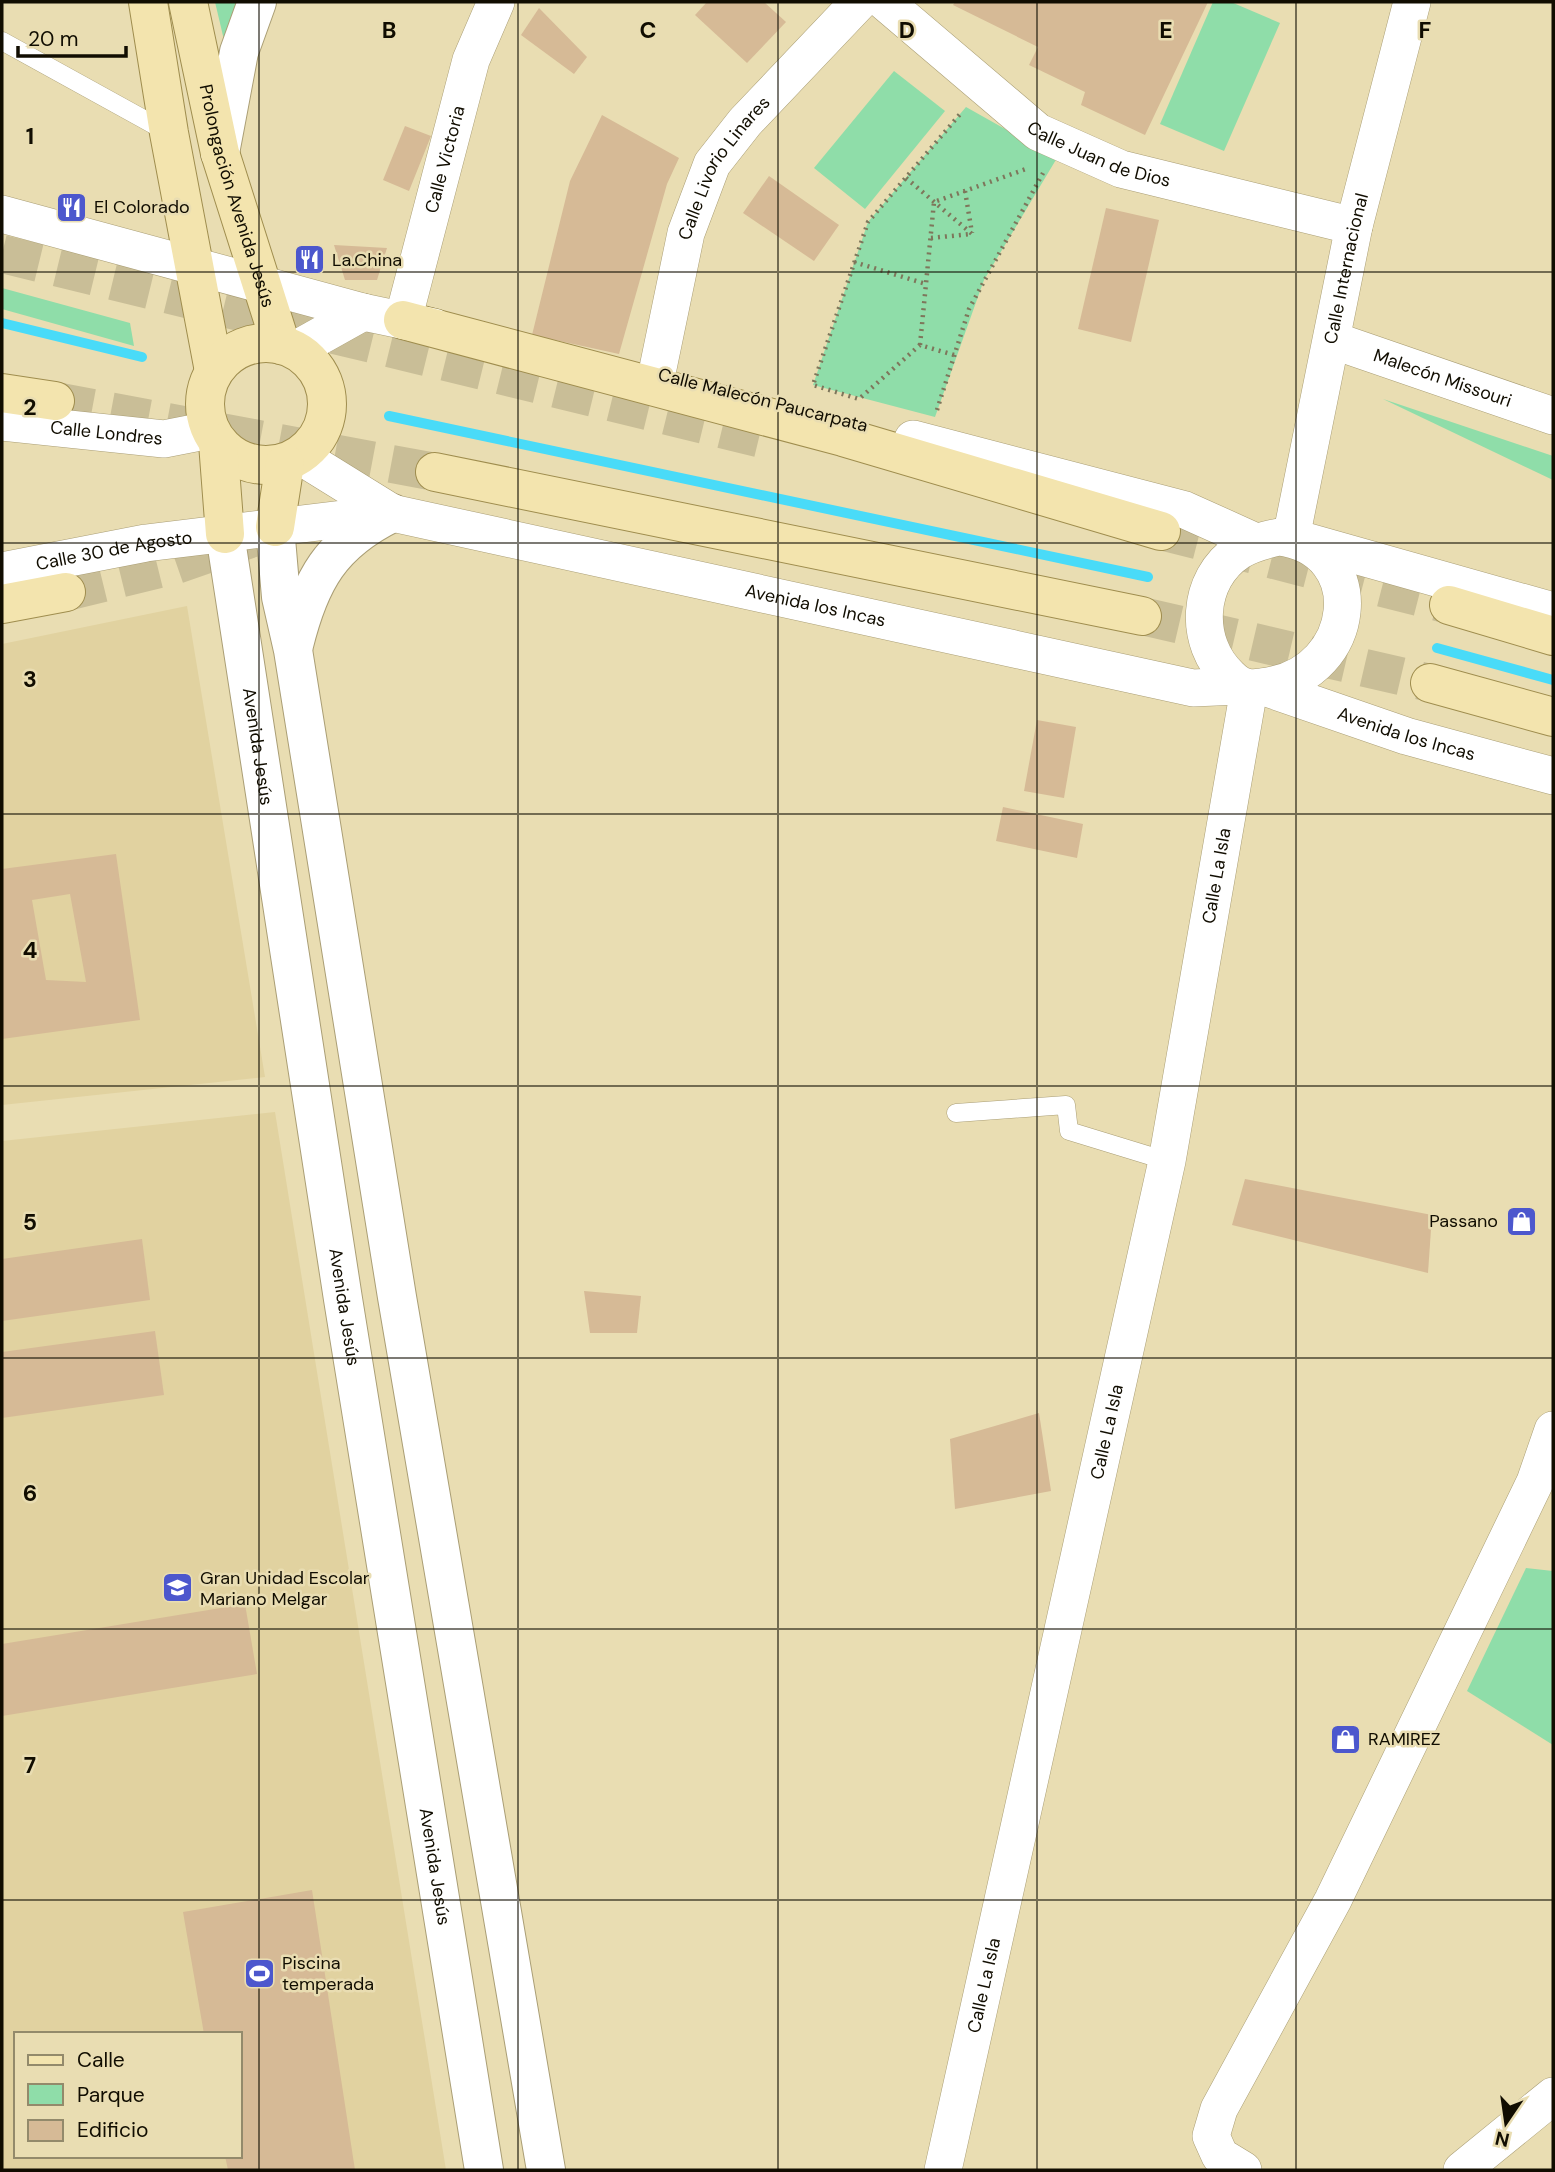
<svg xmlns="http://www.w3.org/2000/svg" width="1555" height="2172" viewBox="0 0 1555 2172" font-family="'DM Sans',sans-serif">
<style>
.built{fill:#e1d2a0;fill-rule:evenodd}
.green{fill:#8fdda9}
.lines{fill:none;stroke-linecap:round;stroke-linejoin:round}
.stream{stroke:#49dbf8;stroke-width:10}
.building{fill:#d6ba96;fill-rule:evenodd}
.primary-tunnel{stroke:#c9be97;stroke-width:38;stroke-dasharray:38 19;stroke-linecap:butt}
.service-casing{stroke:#aa9e75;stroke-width:19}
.minor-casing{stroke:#aa9e75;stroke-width:38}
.secondary-casing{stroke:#aa9e75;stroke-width:40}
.primary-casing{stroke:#9f8d4e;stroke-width:40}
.path{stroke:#7e765b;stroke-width:4.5;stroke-dasharray:2 5;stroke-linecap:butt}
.service{stroke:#fff;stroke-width:18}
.minor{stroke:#fff;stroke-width:37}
.secondary{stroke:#fff;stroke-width:38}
.primary{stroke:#f3e4ae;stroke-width:38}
.grid{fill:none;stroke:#110d01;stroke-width:2;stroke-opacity:0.55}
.labels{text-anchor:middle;stroke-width:5;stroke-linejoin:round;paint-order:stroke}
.street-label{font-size:18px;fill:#110d01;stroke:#e9ddb2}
.poi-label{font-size:18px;fill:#110d01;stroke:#e9ddb2;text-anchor:start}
.grid-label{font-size:23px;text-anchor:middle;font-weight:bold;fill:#110d01;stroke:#e9ddb2;stroke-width:5;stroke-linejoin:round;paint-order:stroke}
</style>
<rect width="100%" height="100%" fill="#e9ddb2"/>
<!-- built -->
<g class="built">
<path d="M187,606L265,1077L2,1105V644Z"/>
<path d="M275,1112L446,2170H2V1141ZM16,2034H240V2156H16Z"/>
</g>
<!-- green -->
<g class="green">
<path d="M215,2H238L224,40Z"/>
<path d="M1213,2H1231L1280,23L1224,151L1160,124Z"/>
<path d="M894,71L945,111L865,209L814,168Z"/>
<path d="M966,107L1057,158L984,280L935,417L813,385L868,222Z"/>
<path d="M2,288L130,323L134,346L2,309Z"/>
<path d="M1383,399L1553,456V480Z"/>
<path d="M1526,1568L1553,1571V1745L1467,1691Z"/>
</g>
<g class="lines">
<!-- stream -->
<g class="stream">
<path d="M2,323L142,357"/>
<path d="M389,416L1148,577"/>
<path d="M1437,648L1553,680"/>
</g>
</g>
<!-- building -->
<g class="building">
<path d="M707,2H764L786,22L747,63L695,15Z"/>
<path d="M955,2H1208L1145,135L1081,105L1085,92L1029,65L1038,47L953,5Z"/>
<path d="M539,8L587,57L574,74L521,35Z"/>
<path d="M602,115L679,158L667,184L619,354L532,335L570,181Z"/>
<path d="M405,126L431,136L409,191L383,180Z"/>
<path d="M769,176L839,225L814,261L743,213Z"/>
<path d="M1106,208L1159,220L1131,342L1078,329Z"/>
<path d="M334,245L387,248L377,280H345Z"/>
<path d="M1037,720L1076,727L1064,798L1024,791Z"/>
<path d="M1003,807L1083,824L1077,858L996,841Z"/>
<path d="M116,854L140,1020L2,1039V869ZM70,894L86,982L46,980L32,900Z"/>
<path d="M1245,1179L1432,1215L1428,1273L1232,1225Z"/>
<path d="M142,1239L150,1300L2,1321V1259Z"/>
<path d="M584,1291L641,1296L637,1333H590Z"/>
<path d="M155,1331L164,1395L2,1418V1352Z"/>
<path d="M1039,1413L1051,1491L955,1509L950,1439Z"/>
<path d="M245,1604L257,1674L2,1716V1644Z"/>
<path d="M312,1890L355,2170H228L225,2156H240V2034H204L183,1912Z"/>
</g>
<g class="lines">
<!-- primary-tunnel -->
<g class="primary-tunnel">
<path d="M2,254L774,442"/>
<path d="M55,401L435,472"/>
<path d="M1161,531L1449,605"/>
<path d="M66,592L176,565L256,537"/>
<path d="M1142,616L1430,683"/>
</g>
<defs>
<g id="service">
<path d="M2,41L167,132"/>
<path d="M956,1113L1066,1105L1069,1131L1167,1161"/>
</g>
<g id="minor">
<path id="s1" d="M885,2L1038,132L1121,169L1354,226"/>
<path d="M2,214L363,312L434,327"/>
<path id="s2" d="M403,320L471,60L496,2"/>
<path id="s3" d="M1332,340L1553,416"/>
<path d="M295,350L363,312"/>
<path id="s4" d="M657,373L686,233L712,164L745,122L859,2"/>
<path id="s5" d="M2,422L164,439L210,430"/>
<path d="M913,439L1185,510L1256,542"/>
<path d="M300,456L392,513"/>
<path d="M1279,537C1372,549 1358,672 1268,686C1251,689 1242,689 1230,677C1193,643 1196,579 1239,551C1252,543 1265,540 1279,537Z"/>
<path id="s6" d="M1291,538L1354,226L1412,2"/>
<path d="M1305,541L1553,611"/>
<path id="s7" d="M2,571L146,543L392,513L1193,688L1239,686"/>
<path id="s8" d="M1264,687L1406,736L1553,776"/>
<path id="s9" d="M943,2170L1167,1161L1249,689"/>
<path d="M1243,2170L1220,2156L1211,2136L1219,2109L1333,1900L1535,1482L1553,1430"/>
<path d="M1462,2170L1553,2096"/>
</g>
<g id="secondary">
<path d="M220,153L239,52L257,2"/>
<path d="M275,527L281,597L293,650L397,1297L546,2170"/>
<path id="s10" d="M225,534L343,1299L484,2170"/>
<path d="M294,645C310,580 331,543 392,513"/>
</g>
<g id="primary">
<path d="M148,2L169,133L214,371"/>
<path id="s11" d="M188,2L220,153L281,345"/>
<path d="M403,320L843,437L1161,531"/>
<circle cx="266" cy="404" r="61"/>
<path d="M2,393L55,401"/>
<path d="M218,443L225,534"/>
<path d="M435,472L1142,616"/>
<path d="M275,527L285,463"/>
<path d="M2,604L66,592"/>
<path d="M1449,605L1553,636"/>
<path d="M1430,683L1553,717"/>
</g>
</defs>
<!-- service casing -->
<use href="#service" class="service-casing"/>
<!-- minor casing -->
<use href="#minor" class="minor-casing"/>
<!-- secondary casing -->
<use href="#secondary" class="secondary-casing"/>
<!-- primary casing -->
<use href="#primary" class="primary-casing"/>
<!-- path -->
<g class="path">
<path d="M906,178L972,234"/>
<path d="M965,191L972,233"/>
<path d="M931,238L971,234"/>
<path d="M854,262L926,284"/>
<path d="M920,345L934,202L1026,169"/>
<path d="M954,355L920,345L859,399L813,385L868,222L961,113"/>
<path d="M937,410L969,309L1043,173"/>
</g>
<!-- service -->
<use href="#service" class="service"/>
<!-- minor -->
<use href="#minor" class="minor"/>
<!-- secondary -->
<use href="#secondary" class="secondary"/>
<!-- primary -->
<use href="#primary" class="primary"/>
</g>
<!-- grid -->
<path class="grid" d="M259,2V2170M518,2V2170M778,2V2170M1037,2V2170M1296,2V2170M2,272H1553M2,543H1553M2,814H1553M2,1086H1553M2,1358H1553M2,1629H1553M2,1900H1553"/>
<!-- icons -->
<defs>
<symbol id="restaurant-square" viewBox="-11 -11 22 22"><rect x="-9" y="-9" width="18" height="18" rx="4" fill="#4c57cd" stroke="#e9ddb2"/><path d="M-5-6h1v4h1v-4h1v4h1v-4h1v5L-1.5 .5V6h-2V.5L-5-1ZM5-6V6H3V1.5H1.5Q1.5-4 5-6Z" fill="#fff"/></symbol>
<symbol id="shop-square" viewBox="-11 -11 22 22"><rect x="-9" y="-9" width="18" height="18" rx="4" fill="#4c57cd" stroke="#e9ddb2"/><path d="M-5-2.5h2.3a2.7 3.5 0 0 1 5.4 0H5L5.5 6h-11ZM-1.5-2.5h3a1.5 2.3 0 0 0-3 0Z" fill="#fff"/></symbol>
<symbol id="school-square" viewBox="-11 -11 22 22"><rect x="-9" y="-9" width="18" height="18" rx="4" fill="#4c57cd" stroke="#e9ddb2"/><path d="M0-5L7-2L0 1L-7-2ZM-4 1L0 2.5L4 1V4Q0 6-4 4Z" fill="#fff"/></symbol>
<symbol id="stadium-square" viewBox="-11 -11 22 22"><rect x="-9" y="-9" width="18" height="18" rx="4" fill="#4c57cd" stroke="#e9ddb2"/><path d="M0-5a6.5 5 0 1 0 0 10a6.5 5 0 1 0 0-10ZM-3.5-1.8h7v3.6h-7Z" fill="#fff"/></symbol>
</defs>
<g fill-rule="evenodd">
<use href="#restaurant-square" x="54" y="190" width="35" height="35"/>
<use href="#restaurant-square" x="292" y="242" width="35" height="35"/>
<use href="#shop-square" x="1504" y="1204" width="35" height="35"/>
<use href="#school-square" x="160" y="1570" width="35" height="35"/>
<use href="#shop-square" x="1328" y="1722" width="35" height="35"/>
<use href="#stadium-square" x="242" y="1956" width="35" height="35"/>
</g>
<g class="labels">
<!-- street labels -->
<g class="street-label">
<text dy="6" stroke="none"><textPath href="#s1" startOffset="266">Calle Juan de Dios</textPath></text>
<text dy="6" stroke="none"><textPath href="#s2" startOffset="166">Calle Victoria</textPath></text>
<text dy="6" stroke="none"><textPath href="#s4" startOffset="219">Calle Livorio Linares</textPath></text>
<text dy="6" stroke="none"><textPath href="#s11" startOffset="200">Prolongación Avenida Jesús</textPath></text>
<text dy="6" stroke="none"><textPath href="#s6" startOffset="275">Calle Internacional</textPath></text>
<text dy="6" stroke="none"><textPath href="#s3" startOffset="117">Malecón Missouri</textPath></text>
<text transform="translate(763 400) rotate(14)" y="6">Calle Malecón Paucarpata</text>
<text dy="6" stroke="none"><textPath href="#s5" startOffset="105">Calle Londres</textPath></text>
<text dy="6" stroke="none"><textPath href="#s7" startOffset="114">Calle 30 de Agosto</textPath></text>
<text dy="6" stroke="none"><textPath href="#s7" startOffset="828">Avenida los Incas</textPath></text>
<text dy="6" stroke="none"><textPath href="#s8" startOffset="150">Avenida los Incas</textPath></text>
<text dy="6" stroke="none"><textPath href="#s10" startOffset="215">Avenida Jesús</textPath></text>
<text dy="6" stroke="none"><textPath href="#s9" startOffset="1323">Calle La Isla</textPath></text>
<text dy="6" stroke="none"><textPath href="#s10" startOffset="782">Avenida Jesús</textPath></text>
<text dy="6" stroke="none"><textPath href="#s9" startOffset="756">Calle La Isla</textPath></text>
<text dy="6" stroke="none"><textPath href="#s10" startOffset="1349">Avenida Jesús</textPath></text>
<text dy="6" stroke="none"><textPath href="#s9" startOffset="189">Calle La Isla</textPath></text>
</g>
<!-- poi labels -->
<g class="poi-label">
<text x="94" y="213">El Colorado</text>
<text x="332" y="266">La.China</text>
<text x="1498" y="1227" text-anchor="end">Passano</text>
<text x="200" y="1584">Gran Unidad Escolar<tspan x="200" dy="21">Mariano Melgar</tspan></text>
<text x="1368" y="1745">RAMIREZ</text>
<text x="282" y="1969">Piscina<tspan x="282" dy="21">temperada</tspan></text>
</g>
</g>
<g class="grid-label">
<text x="389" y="38">B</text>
<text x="648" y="38">C</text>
<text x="907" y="38">D</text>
<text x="1166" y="38">E</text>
<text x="1425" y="38">F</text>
<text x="30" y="144">1</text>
<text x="30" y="415">2</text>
<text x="30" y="687">3</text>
<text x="30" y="958">4</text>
<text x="30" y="1230">5</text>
<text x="30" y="1501">6</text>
<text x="30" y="1773">7</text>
</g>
<!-- border -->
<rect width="1555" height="2172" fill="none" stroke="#110d01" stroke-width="7"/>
<!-- legend -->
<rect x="14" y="2032" width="228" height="126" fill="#e9ddb2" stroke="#938a6b" stroke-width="2"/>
<rect x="28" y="2055" width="35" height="10" fill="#f3e4ae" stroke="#938a6b" stroke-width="2"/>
<text x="77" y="2067" font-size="21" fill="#110d01">Calle</text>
<rect x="28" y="2084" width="35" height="21" fill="#8fdda9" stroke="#938a6b" stroke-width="2"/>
<text x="77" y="2102" font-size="21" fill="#110d01">Parque</text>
<rect x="28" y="2120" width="35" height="21" fill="#d6ba96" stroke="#938a6b" stroke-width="2"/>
<text x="77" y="2137" font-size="21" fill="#110d01">Edificio</text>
<!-- north arrow -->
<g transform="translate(1506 2123) rotate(193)" stroke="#e9ddb2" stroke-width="5" paint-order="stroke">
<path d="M0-5L12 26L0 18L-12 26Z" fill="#110d01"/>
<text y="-10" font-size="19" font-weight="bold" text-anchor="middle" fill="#110d01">N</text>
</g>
<!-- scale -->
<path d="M18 46v10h108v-10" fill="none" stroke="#110d01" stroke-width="3.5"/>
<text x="28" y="46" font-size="21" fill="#110d01" stroke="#e9ddb2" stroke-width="5" paint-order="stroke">20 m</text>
</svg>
